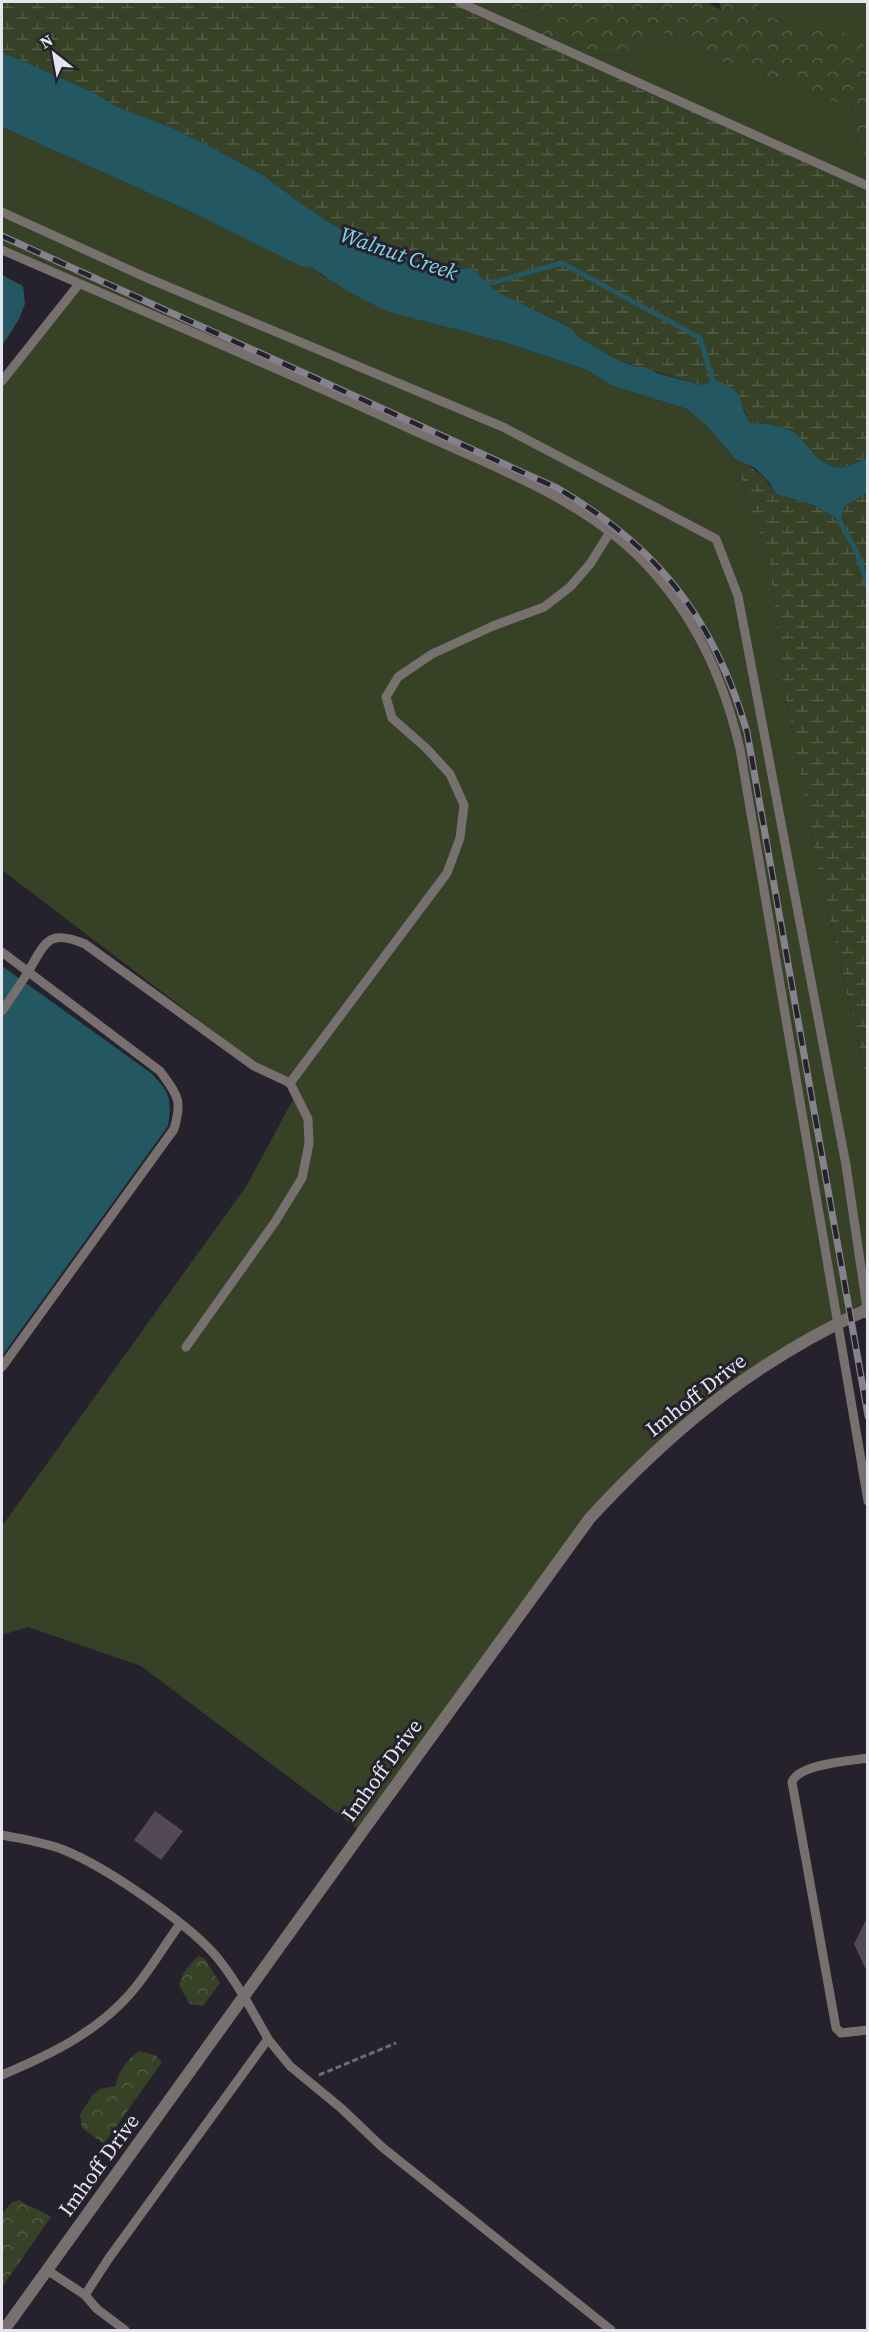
<svg xmlns="http://www.w3.org/2000/svg" width="869" height="2332" viewBox="0 0 869 2332" font-family="'Source Serif 4',serif">
<style>
.green{fill:#364126}
.forest{fill:url(#forest-crowns)}
.wetland{fill:url(#wetland-marsh)}
.water{fill:#235761}
.lines{fill:none;stroke-linecap:round;stroke-linejoin:round}
.stream{stroke:#235761;stroke-width:5}
.building{fill:#534954}
.path{stroke:#6e6c76;stroke-width:3;stroke-dasharray:6 3;stroke-linecap:butt}
.service{stroke:#77706e;stroke-width:9}
.tertiary{stroke:#77706e;stroke-width:12}
.rail-casing{stroke:#85828c;stroke-width:7}
.rail{stroke:#25222d;stroke-width:4.5;stroke-dasharray:14;stroke-linecap:butt}
.labels{text-anchor:middle;stroke-width:6;stroke-linejoin:round;paint-order:stroke}
.street-label{font-size:21px;fill:#e6e4ec;stroke:#25222d}
.water-label{font-size:22px;font-style:italic;fill:#81d7e9;stroke:#25222d}
</style>
<defs>
<pattern id="forest-crowns" width="20" height="18" patternUnits="userSpaceOnUse" patternTransform="scale(1.5)"><rect width="20" height="18" fill="#364126"/><path d="M2 6a3 3 0 1 1 6 0M12 15a3 3 0 1 1 6 0" fill="none" stroke="#535c46"/></pattern>
<pattern id="wetland-marsh" width="20" height="14" patternUnits="userSpaceOnUse" patternTransform="scale(1.5)"><rect width="20" height="14" fill="#364126"/><path d="M1 5h8M5 5V1M11 12h8M15 12V8" fill="none" stroke="#535c46"/></pattern>
</defs>
<rect width="100%" height="100%" fill="#25222d"/>
<!-- green -->
<g class="green">
<path d="M459,2H492L539,15L540,38Z"/>
<path d="M760,2H867V72L794,28L755,10Z"/>
<path d="M659,31L696,47L726,64L840,102L850,93L857,143L867,160V186L581,56L628,55Z"/>
<path d="M2,127L189,211L301,265L312,268L321,275L423,321L507,343L587,370L610,385L687,409L707,426L735,459L770,566L784,688L814,847L867,1082V1315L866,1310L727,1391L590,1518L362,1832L141,1666L28,1627L2,1635V1526L247,1185L296,1094L2,870V381L79,284L2,247Z"/>
</g>
<!-- forest -->
<g class="forest">
<path d="M492,2H707L721,10L719,2H760L756,10L794,28L811,21L864,41L861,69L867,72V160L857,143L850,93L841,103L726,64L696,47L659,31L628,55L581,56L540,38L538,15Z"/>
<path d="M199,1956L205,1959L220,1983L203,2006L190,2004L179,1986C182,1973 189,1964 199,1956Z"/>
<path d="M139,2051L155,2055L162,2062L104,2144L82,2128L80,2115L93,2094L100,2089L116,2086C116,2074 129,2057 139,2051Z"/>
<path d="M19,2200C30,2208 41,2209 51,2217L2,2287V2214L11,2203Z"/>
</g>
<!-- wetland -->
<g class="wetland">
<path d="M2,2H459L867,186V457C840,473 828,471 808,447C804,443 800,436 796,433C783,426 765,423 750,423L741,403L701,385L620,361L578,337L571,328L494,290L472,268L456,269L441,263L399,255L344,232L299,202L263,175L222,153L173,128L117,107L93,92L2,52Z"/>
<path d="M735,459C754,467 765,476 776,494L814,505L838,520L845,506L867,493V1082L814,847L784,688L770,566Z"/>
</g>
<!-- water -->
<g class="water">
<path d="M2,52L93,92L117,107L173,128L222,153L263,175L299,202L344,232L399,255L441,263L456,269L472,268L494,290L571,328L578,337L620,361L634,366L645,367L657,373L701,385L717,380C749,396 735,397 750,423C765,423 782,426 796,433C800,436 804,443 808,447C828,471 840,473 867,457V493L845,506L839,520L814,505L776,494L769,482L755,468L735,459L707,426L687,409L610,385L587,370L507,343L386,311L349,292L312,268L301,266L189,211L2,127Z"/>
<path d="M2,275L23,286L25,304L19,319L2,346Z"/>
<path d="M2,966L151,1073C170,1092 172,1099 168,1126L2,1356Z"/>
</g>
<g class="lines">
<!-- stream -->
<g class="stream">
<path d="M484,285L562,263L700,338L714,385"/>
<path d="M839,514V520L857,553L868,587"/>
</g>
</g>
<!-- building -->
<g class="building">
<path d="M155,1811L183,1831L161,1860L134,1840Z"/>
<path d="M867,1918V1972L854,1944Z"/>
</g>
<g class="lines">
<!-- path -->
<path class="path" d="M319,2075L396,2043"/>
<!-- service -->
<g class="service">
<path d="M459,2L868,186"/>
<path d="M2,212L145,277L503,427L716,539L738,596L846,1165L868,1315"/>
<path d="M2,250C137,309 274,366 408,428C489,465 580,497 643,561C695,615 723,677 740,749L868,1501"/>
<path d="M2,381L79,284"/>
<path d="M2,952L160,1071C177,1095 183,1099 174,1129L2,1367"/>
<path d="M2,1011C11,998 20,985 28,972C45,943 48,928 85,944L254,1066L290,1083"/>
<path d="M186,1347L275,1222L302,1178L309,1144L308,1119L290,1083L447,873L460,838L464,805L450,774L426,748L392,718L386,697L398,677L432,654L493,626L544,607L570,587L590,564L610,532"/>
<path d="M868,1758C849,1761 799,1764 792,1782L836,2028L841,2033L868,2030"/>
<path d="M2,1835C22,1839 44,1842 64,1850C106,1867 193,1926 220,1961C239,1986 253,2012 268,2039"/>
<path d="M2,2075C49,2055 94,2034 129,1995C148,1974 163,1947 180,1924"/>
<path d="M47,2270L85,2295"/>
<path d="M125,2330L97,2309L85,2295L109,2258L268,2039L290,2066L341,2108L382,2147L611,2330"/>
</g>
<!-- tertiary -->
<path class="tertiary" d="M4,2330L362,1832L590,1518C673,1428 756,1360 868,1309"/>
<defs>
<path id="rail" d="M2,236L557,488C658,547 714,619 747,732L868,1416"/>
</defs>
<!-- rail casing -->
<use href="#rail" class="rail-casing"/>
<!-- rail -->
<use href="#rail" class="rail"/>
</g>
<g class="labels">
<!-- street labels -->
<g class="street-label">
<text transform="translate(696 1395) rotate(-38)" y="7">Imhoff Drive</text>
<text transform="translate(382 1770) rotate(-54)" y="7">Imhoff Drive</text>
<text transform="translate(99 2165) rotate(-54)" y="7">Imhoff Drive</text>
</g>
<!-- water labels -->
<g class="water-label">
<text transform="translate(399 253) rotate(19)" y="8">Walnut Creek</text>
</g>
</g>
<!-- border -->
<rect width="869" height="2332" fill="none" stroke="#e6e4ec" stroke-width="6"/>
<!-- north arrow -->
<g transform="translate(54 54) rotate(329)" stroke="#25222d" stroke-width="4.5" paint-order="stroke">
<path d="M0-4.5L10 22L0 15L-10 22Z" fill="#e6e4ec"/>
<text y="-9" font-size="16" font-weight="bold" text-anchor="middle" fill="#e6e4ec">N</text>
</g>
</svg>
